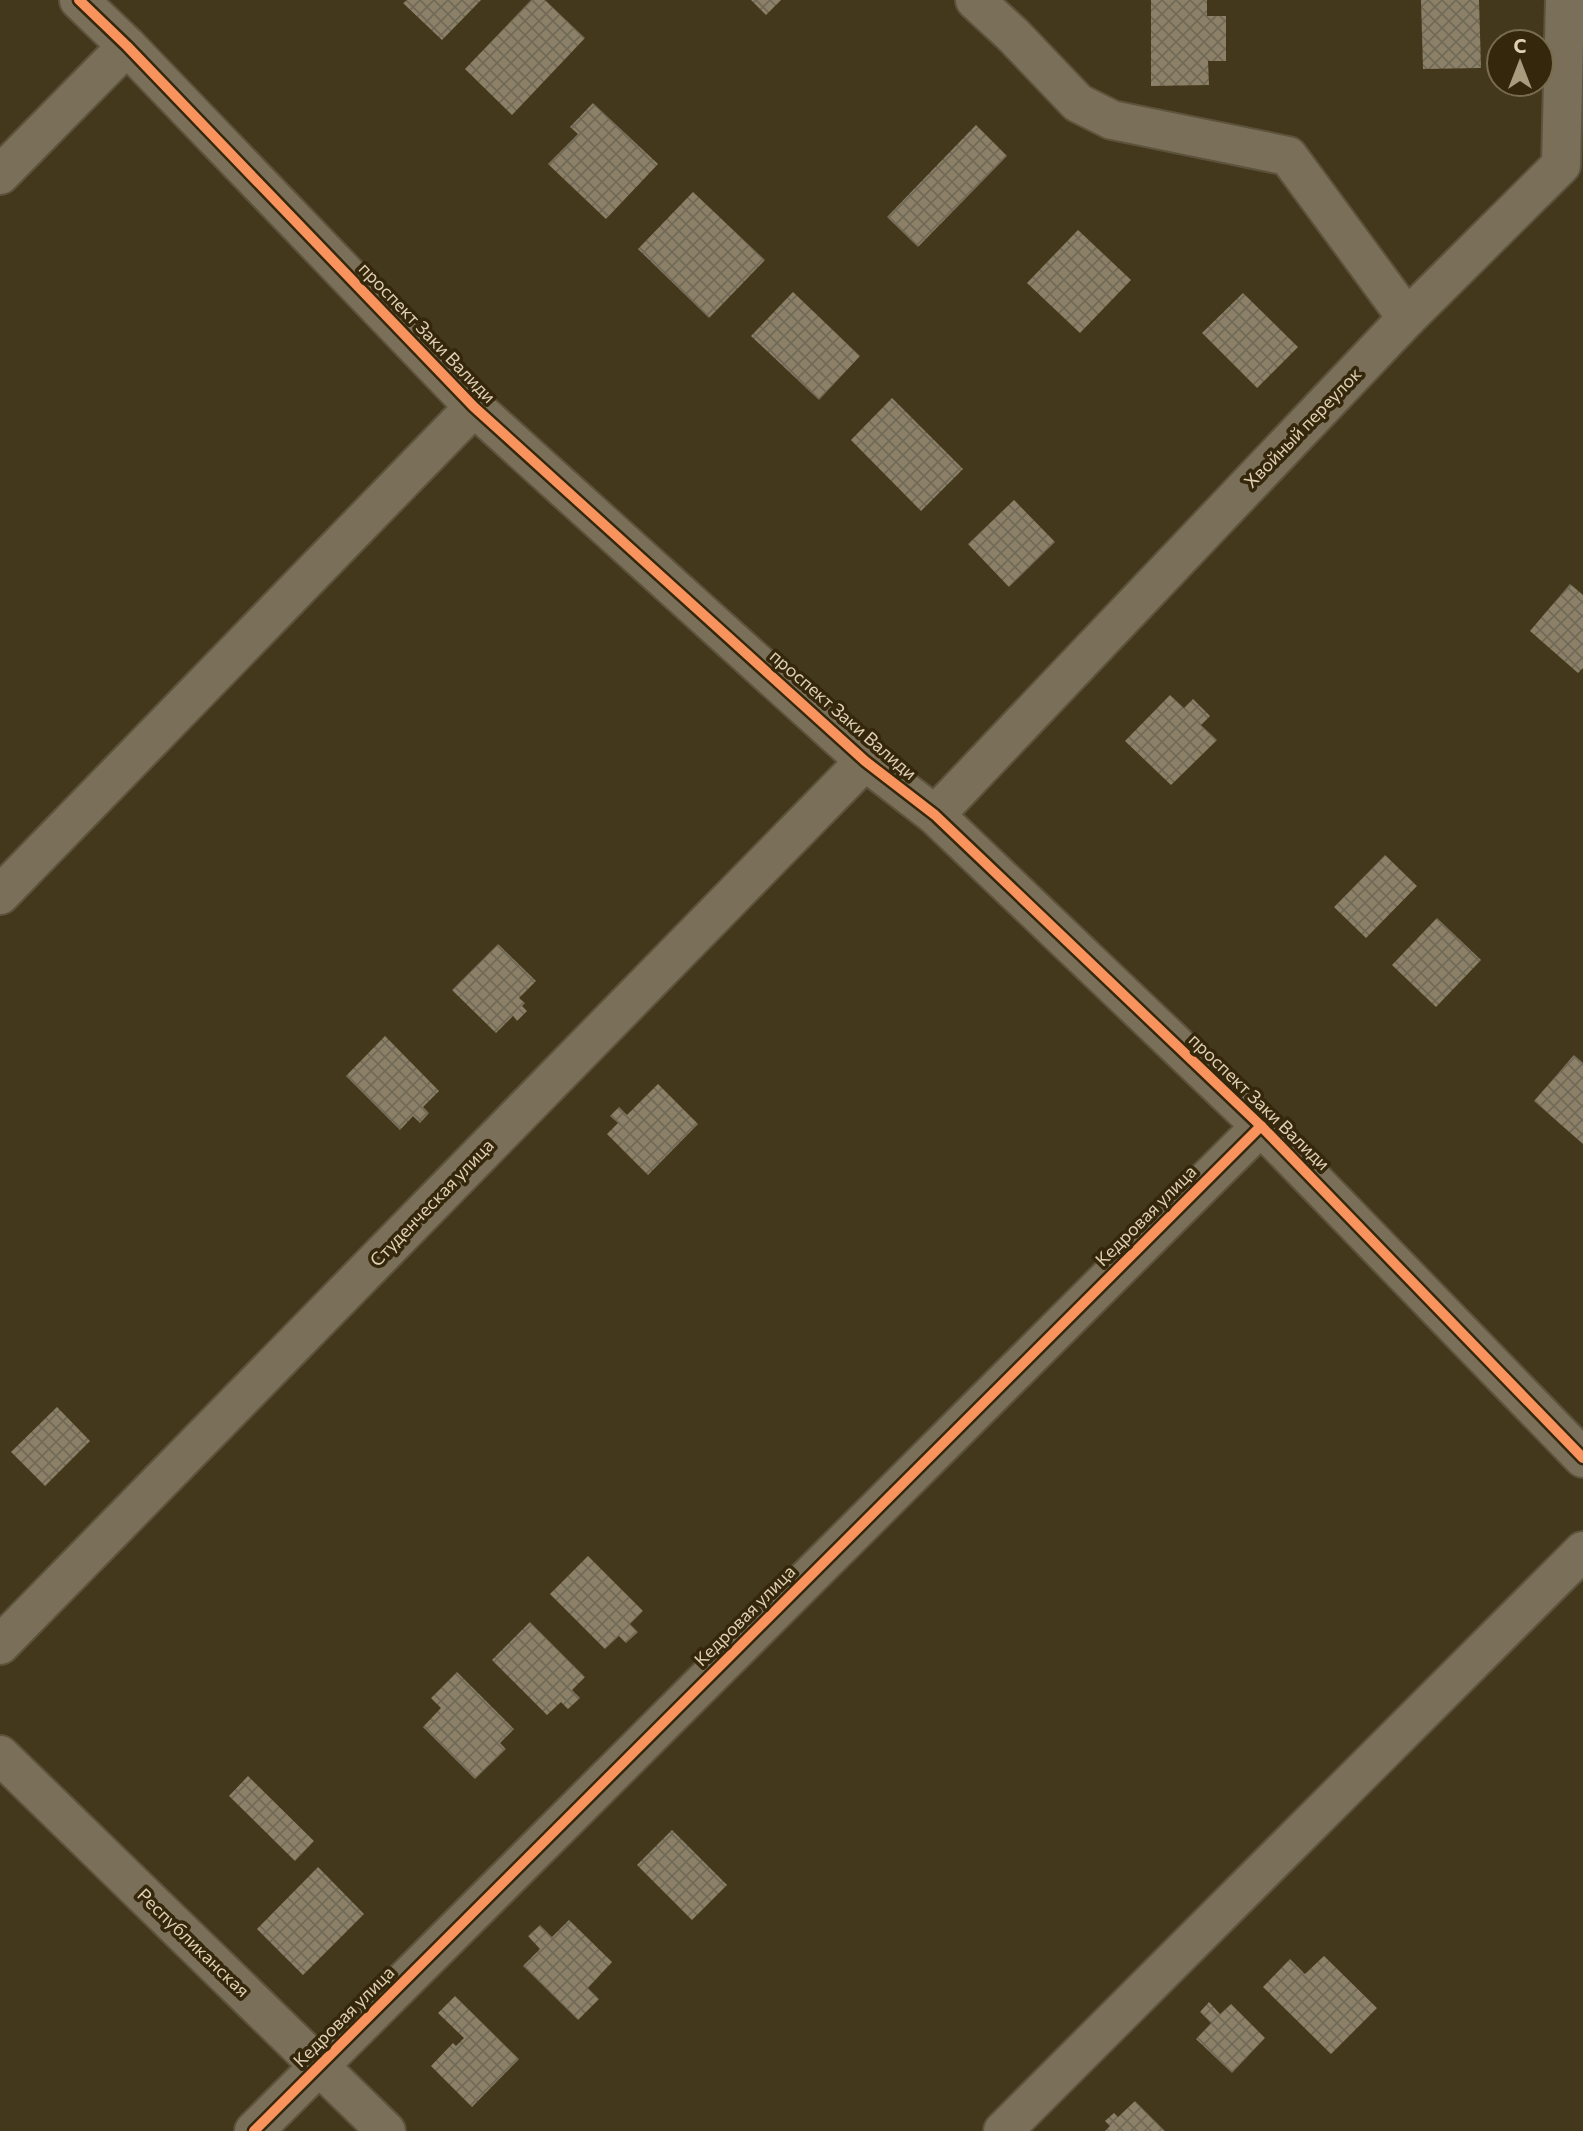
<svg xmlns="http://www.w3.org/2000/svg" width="1583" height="2131" viewBox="0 0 1583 2131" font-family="Commissioner,sans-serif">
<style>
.building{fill:url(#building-cross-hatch)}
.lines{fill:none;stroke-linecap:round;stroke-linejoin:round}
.minor-casing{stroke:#5d533d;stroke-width:42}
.minor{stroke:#7a6f58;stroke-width:38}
.cycleway-casing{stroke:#34270c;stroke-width:15}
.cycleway{stroke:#f8935d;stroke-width:10}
.labels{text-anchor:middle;stroke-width:7;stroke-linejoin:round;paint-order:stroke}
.street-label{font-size:18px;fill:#e0d0b1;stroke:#34270c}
</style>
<defs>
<pattern id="building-cross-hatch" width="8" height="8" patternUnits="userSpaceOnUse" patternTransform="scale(1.75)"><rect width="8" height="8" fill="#8c8168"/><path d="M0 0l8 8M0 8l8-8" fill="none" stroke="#726a56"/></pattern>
</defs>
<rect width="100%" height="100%" fill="#44381c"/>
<!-- building -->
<g class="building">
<path d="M407,0H481L442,40L403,3Z"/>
<path d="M531,0H545L585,38L512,115L465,69Z"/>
<path d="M751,0H781L766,15Z"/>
<path d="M1151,0H1207V16H1226V61H1208L1209,85L1151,86Z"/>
<path d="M1421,0H1479L1481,68L1423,69Z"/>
<path d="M593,103L658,164L606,219L548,164L578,134L570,127Z"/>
<path d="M976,125L1007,156L918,247L887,217Z"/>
<path d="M693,192L765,260L709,318L638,249Z"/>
<path d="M1078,230L1131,280L1080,333L1027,283Z"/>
<path d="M793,292L860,356L819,400L751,336Z"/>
<path d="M1243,293L1298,347L1257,388L1202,333Z"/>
<path d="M892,398L963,469L921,511L851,440Z"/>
<path d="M1014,500L1055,542L1009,587L968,544Z"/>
<path d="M1570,584L1583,595V668L1578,673L1530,631Z"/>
<path d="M1170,695L1184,708L1193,699L1210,716L1201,725L1217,740L1171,785L1125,741Z"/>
<path d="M1385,855L1417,886L1366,938L1334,907Z"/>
<path d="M1437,918L1481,960L1436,1007L1392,965Z"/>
<path d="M498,944L536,981L519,998L525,1003L522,1006L527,1011L517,1021L513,1016L496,1033L452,990Z"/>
<path d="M385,1036L439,1091L423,1107L429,1113L420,1123L413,1116L400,1130L346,1076Z"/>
<path d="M1574,1055L1583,1063V1144L1534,1101Z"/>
<path d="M658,1084L698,1124L648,1175L607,1134L618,1123L610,1116L619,1107L627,1115Z"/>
<path d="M57,1407L90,1441L45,1486L11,1452Z"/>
<path d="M588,1556L643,1611L630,1624L638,1632L626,1643L619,1636L605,1649L550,1594Z"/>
<path d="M530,1622L585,1677L572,1690L580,1698L568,1709L561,1702L547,1715L492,1660Z"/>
<path d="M457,1672L514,1729L500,1743L506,1749L475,1779L423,1727L441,1708L431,1698Z"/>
<path d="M248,1776L314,1841L295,1861L229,1796Z"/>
<path d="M672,1830L727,1885L692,1920L637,1865Z"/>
<path d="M318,1867L364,1914L303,1975L257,1929Z"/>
<path d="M569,1920L612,1962L588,1988L599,1999L578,2020L523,1966L540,1949L528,1936L540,1925L552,1937Z"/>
<path d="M1324,1956L1377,2008L1331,2054L1263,1987L1290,1959L1305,1974Z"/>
<path d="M455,1996L519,2059L472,2107L431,2066L453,2043L456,2046L464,2038L438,2013Z"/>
<path d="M1209,2002L1220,2014L1231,2004L1265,2038L1232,2073L1196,2039L1211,2023L1200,2012Z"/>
<path d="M1135,2101L1165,2131H1105L1110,2126L1105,2121L1114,2113L1118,2117Z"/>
</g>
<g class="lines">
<defs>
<g id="minor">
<path d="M79,0L127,46L474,407L865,761L935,815L1261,1126L1583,1458"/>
<path d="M975,0L1013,35L1078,103L1112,120L1288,156L1407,318"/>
<path d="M0,175L127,46"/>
<path d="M935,815L1407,318L1561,165L1565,0"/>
<path d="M0,895L474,407"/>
<path d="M0,1645L865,761"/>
<path d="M0,1755L386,2131"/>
<path d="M254,2131L1261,1126"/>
<path d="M1003,2131L1583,1551"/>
</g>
</defs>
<!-- minor casing -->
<use href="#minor" class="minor-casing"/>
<!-- minor -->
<use href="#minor" class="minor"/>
<defs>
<g id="cycleway">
<path d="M79,0L127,46L474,407L865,761L935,815L1261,1126L1583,1458"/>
<path d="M254,2131L1261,1126"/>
</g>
</defs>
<!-- cycleway casing -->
<use href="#cycleway" class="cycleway-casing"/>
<!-- cycleway -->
<use href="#cycleway" class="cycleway"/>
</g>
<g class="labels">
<!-- street labels -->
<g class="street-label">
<text transform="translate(427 333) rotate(46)" y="6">проспект Заки Валиди</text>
<text transform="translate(1303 428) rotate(-46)" y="6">Хвойный переулок</text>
<text transform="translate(843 715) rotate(41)" y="6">проспект Заки Валиди</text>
<text transform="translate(1259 1102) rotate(44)" y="6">проспект Заки Валиди</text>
<text transform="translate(432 1203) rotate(-46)" y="6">Студенческая улица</text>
<text transform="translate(1146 1216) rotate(-45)" y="6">Кедровая улица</text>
<text transform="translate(745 1616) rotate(-45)" y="6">Кедровая улица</text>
<text transform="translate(193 1943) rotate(44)" y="6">Республиканская</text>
<text transform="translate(344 2017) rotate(-45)" y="6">Кедровая улица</text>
</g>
</g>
<!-- north arrow -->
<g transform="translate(1520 63)"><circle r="33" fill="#34270c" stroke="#796b4e" stroke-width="2"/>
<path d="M0-5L12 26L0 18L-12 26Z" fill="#a99b7d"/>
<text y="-10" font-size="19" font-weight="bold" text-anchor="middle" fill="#e0d0b1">С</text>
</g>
</svg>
